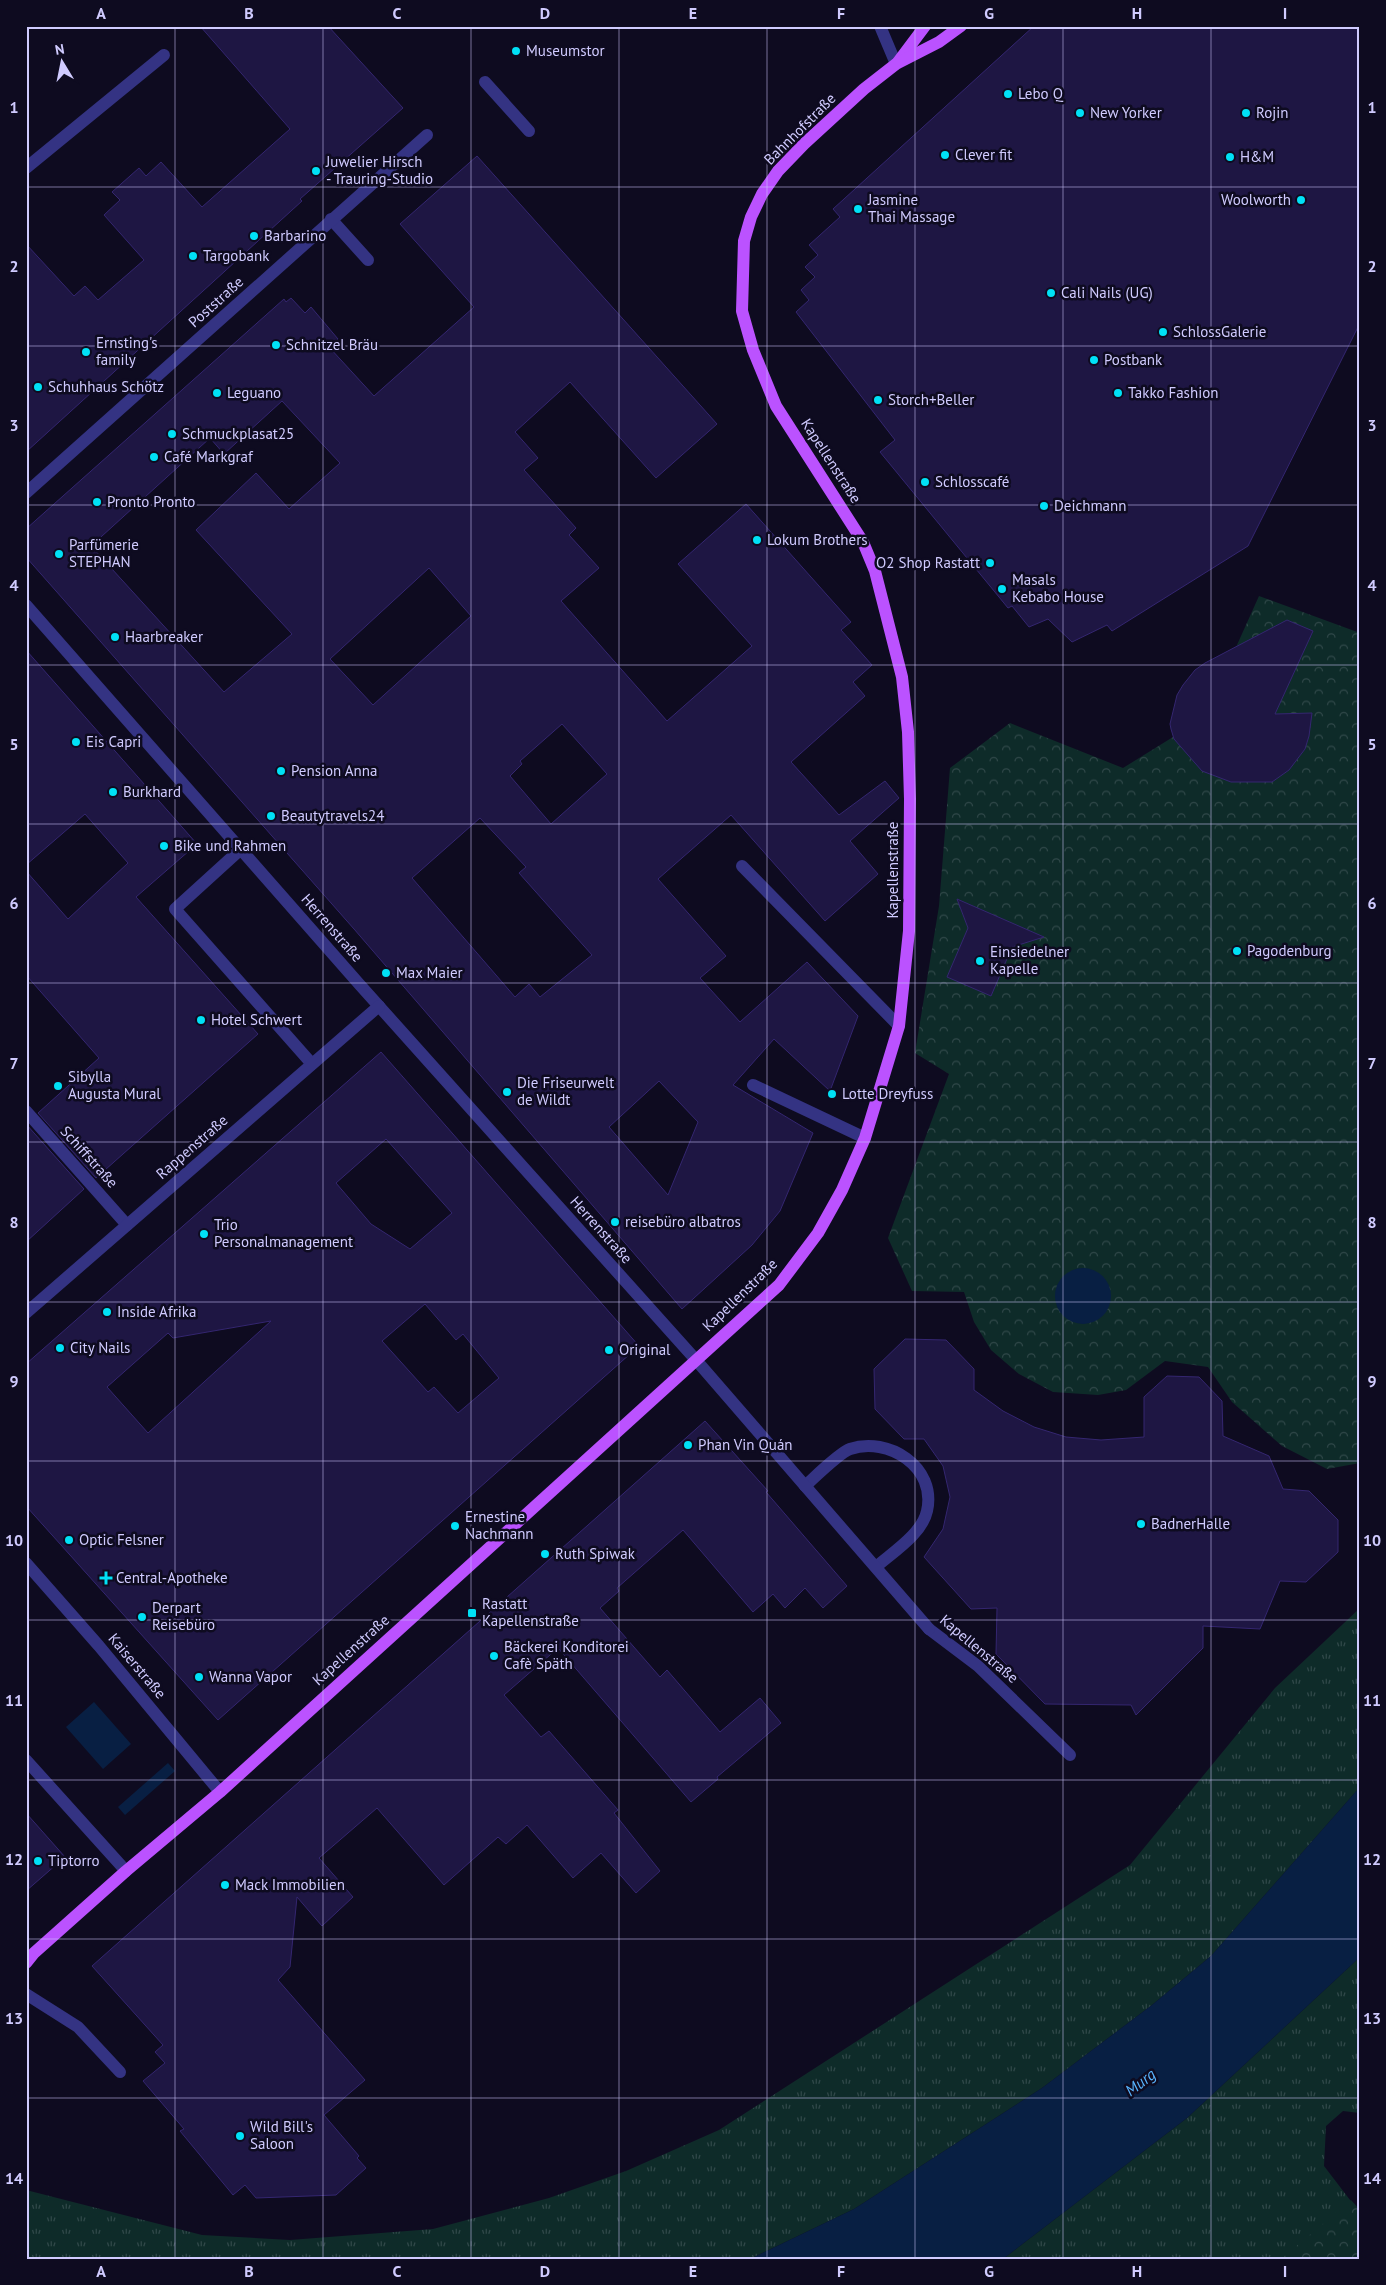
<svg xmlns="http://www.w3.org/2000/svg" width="1386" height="2285" viewBox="0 0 1386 2285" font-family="'PT Sans',sans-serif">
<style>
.grass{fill:url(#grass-tufts)}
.forest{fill:url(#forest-crowns)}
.water{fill:#081f43}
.building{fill:#1e1643;stroke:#342670;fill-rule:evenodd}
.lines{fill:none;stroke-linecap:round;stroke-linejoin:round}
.service{stroke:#343383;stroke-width:12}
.pedestrian{stroke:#343383;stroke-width:12}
.minor{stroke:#343383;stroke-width:12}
.primary{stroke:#bb52ff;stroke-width:12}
.grid{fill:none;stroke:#d0cbff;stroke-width:1;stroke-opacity:0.55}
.poi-dot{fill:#00e1f6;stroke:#0e0b20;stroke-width:2}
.labels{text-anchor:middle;stroke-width:5;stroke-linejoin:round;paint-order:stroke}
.poi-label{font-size:15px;fill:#d0cbff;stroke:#0e0b20;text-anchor:start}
.street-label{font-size:15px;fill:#d0cbff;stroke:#0e0b20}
.water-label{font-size:16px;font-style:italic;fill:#59b5ff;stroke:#0e0b20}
.neatline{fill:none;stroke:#d0cbff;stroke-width:2}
.grid-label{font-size:16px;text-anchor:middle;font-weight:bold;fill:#d0cbff}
</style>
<defs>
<pattern id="grass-tufts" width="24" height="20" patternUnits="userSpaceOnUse" patternTransform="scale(1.25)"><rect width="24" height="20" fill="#0e2b29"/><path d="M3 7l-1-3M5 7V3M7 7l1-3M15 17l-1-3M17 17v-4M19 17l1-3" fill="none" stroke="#304849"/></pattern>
<pattern id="forest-crowns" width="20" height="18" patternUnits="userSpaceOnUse" patternTransform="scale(1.25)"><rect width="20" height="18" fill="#0e2b29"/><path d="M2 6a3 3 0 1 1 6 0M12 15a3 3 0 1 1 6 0" fill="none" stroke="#304849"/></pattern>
</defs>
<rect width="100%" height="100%" fill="#0e0b20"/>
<!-- grass -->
<g class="grass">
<path d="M1360,1608V1787L1211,1956L1152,2005L1042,2088L854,2209L750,2259H26V2190L202,2235L290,2240L433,2229L549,2198L626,2171L719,2130L1130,1865L1275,1688Z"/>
<path d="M1360,1957V2113L1343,2111L1326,2126L1324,2166L1360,2213V2259H1003L1187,2118Z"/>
</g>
<!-- forest -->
<g class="forest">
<path d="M1259,596L1360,633V1463L1327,1469L1282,1446L1232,1402L1208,1367L1165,1361L1126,1390L1098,1395L1053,1392L1019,1374L991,1350L974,1322L964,1292L912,1291L888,1238L949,1074L915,1053L939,906L950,768L1010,723L1123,768L1173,737L1181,740L1228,665Z"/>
<path d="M1351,2200L1360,2210V2259H1281Z"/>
</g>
<!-- water -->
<g class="water">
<circle cx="1083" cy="1296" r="28"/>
<path d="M94,1702L131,1744L103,1769L66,1727Z"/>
<path d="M168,1763L175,1771L125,1815L118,1807Z"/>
<path d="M1360,1787V1957L1187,2118L1003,2259H750L854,2209L1042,2088L1152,2005L1211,1956Z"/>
</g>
<!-- building -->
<g class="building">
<path d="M200,26H328L403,108L300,199L302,201L26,452V244L74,296L85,286L98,300L144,260L104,215L120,200L112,192L139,168L146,176L161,162L202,207L290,129Z"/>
<path d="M1034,26H1360V323L1248,546L1112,631L1107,625L1072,642L1048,619L1029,627L1012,606L1008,608L880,452L895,440L796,312L809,300L801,290L815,277L805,267L818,255L809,245L840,217L833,209Z"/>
<path d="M477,156L717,424L656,478L570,382L515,432L538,458L524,470L576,528L569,535L599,568L561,601L667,721L752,646L678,564L746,504L851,622L841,630L872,665L853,682L865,696L791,762L839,815L885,781L899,798L850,841L878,874L825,921L731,815L658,879L726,956L700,978L740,1022L807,962L858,1016L830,1091L774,1039L733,1085L813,1133L780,1211L752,1245L682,1309L354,929L26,557V529L284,299L286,302L291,298L305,313L311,307L338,339L329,347L374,396L474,307L400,224ZM282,401L340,463L289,509L256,473L196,530L292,634L224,692L91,546L210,438L224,454ZM429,568L471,616L373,705L330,659ZM562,724L607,774L551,824L510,776L522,764L520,761ZM480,818L526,867L519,873L592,955L540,997L529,984L515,997L412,878ZM659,1081L698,1122L668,1195L609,1127Z"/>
<path d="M1287,620L1313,631L1275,714L1312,713L1309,736L1305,749L1289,770L1272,782H1231L1202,771L1174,739L1171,729L1170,724L1177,695L1183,685L1195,670L1205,663Z"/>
<path d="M26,650L197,844L136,897L258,1034L96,1178L38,1113L99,1058L26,975V871L68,919L128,863L85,814L26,865Z"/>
<path d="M957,899L1044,937L1012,947L991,996L947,977L968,928Z"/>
<path d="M381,1052L639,1346L218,1720L26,1506V1364ZM386,1139L452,1213L410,1249L371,1224L336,1183ZM425,1304L456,1340L463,1334L499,1378L458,1413L434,1387L428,1392L382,1341ZM271,1321L148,1433L107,1387L168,1333L173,1338Z"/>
<path d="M26,1124L84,1189L26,1242Z"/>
<path d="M905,1339L946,1340L974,1369V1390L1003,1411L1034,1427L1066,1437L1101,1440L1144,1437V1397L1167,1376L1199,1377L1222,1401L1223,1436L1269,1456L1283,1489L1309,1491L1338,1520V1552L1306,1582L1280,1581L1260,1629L1203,1626V1648L1136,1715L1131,1705L1045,1704L996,1654L997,1608L971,1609L924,1557L943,1529L950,1497L943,1466L924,1439H904L875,1409L874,1369Z"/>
<path d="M705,1421L768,1491L766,1492L847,1586L823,1608L805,1588L785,1608L773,1594L753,1612L683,1530L617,1588L619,1591L600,1608L660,1677L667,1670L720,1732L760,1698L781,1723L717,1777L718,1779L691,1802L558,1648L504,1695L541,1737L549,1731L618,1810L614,1813L660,1871L636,1893L601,1853L573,1878L527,1825L506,1844L498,1837L444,1885L377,1808L319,1858L353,1897L322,1926L297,1897L290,1967L278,1980L365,2080L324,2115L359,2156L357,2158L366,2168L336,2195L256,2198L245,2185L233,2195L180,2131L184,2129L143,2081L165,2063L155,2052L163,2045L92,1966Z"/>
<path d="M26,1813L65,1857L26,1891Z"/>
</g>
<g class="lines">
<!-- service -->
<g class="service">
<path d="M880,26L896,64"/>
<path d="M26,168L164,55"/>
<path d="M241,849L175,909L312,1064"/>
<path d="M742,866L899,1026"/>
<path d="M753,1085L865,1138"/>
<path d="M805,1486C815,1477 839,1453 850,1449C888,1436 937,1467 927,1511C922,1534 893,1552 876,1567"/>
<path d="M929,1629L978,1666L1070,1755"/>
<path d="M26,1994L78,2027L120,2072"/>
</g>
<!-- pedestrian -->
<g class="pedestrian">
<path d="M485,82L529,131"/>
<path d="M331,219L368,260"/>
<path d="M26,493L427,135"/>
</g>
<!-- minor -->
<g class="minor">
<path d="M26,605L360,985L696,1360L929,1629"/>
<path d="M26,1111L127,1225"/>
<path d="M26,1313L379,1006"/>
<path d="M26,1563L99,1646L220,1792"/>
<path d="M26,1760L126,1871"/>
</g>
<!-- primary -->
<g class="primary">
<path d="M898,62L925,26"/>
<path d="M26,1963L34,1953L126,1871L220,1792L779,1285L818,1233L842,1190L865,1138L899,1026L909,931L910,799L908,732L902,677L875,571L863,542L776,406L753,350L742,311L744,241L751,217L762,194L778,171L804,144L864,89L896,64L939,42L961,26"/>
</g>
</g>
<!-- grid -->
<path class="grid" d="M175,26V2259M323,26V2259M471,26V2259M619,26V2259M767,26V2259M915,26V2259M1063,26V2259M1211,26V2259M26,187H1360M26,346H1360M26,505H1360M26,665H1360M26,824H1360M26,983H1360M26,1142H1360M26,1302H1360M26,1461H1360M26,1620H1360M26,1780H1360M26,1939H1360M26,2098H1360"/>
<!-- markers -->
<g class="poi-dot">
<circle cx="516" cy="51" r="5"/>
<circle cx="1008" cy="94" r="5"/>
<circle cx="1080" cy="113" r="5"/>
<circle cx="1246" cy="113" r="5"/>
<circle cx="945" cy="155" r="5"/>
<circle cx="1230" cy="157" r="5"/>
<circle cx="316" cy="171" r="5"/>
<circle cx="1301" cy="200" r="5"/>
<circle cx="858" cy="209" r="5"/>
<circle cx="254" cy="236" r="5"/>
<circle cx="193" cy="256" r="5"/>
<circle cx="1051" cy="293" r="5"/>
<circle cx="1163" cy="332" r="5"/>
<circle cx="276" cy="345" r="5"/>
<circle cx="86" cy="352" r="5"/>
<circle cx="1094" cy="360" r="5"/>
<circle cx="38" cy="387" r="5"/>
<circle cx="217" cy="393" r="5"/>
<circle cx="1118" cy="393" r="5"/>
<circle cx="878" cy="400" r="5"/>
<circle cx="172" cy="434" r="5"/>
<circle cx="154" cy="457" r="5"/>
<circle cx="925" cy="482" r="5"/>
<circle cx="97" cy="502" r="5"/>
<circle cx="1044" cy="506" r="5"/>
<circle cx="757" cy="540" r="5"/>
<circle cx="59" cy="554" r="5"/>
<circle cx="990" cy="563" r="5"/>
<circle cx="1002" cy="589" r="5"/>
<circle cx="115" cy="637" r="5"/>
<circle cx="76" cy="742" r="5"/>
<circle cx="281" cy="771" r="5"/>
<circle cx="113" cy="792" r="5"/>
<circle cx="271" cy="816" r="5"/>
<circle cx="164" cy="846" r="5"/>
<circle cx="1237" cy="951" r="5"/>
<circle cx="980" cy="961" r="5"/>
<circle cx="386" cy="973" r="5"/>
<circle cx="201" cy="1020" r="5"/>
<circle cx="58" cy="1086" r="5"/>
<circle cx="507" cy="1092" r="5"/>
<circle cx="832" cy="1094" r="5"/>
<circle cx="615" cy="1222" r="5"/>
<circle cx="204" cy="1234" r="5"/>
<circle cx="107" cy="1312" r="5"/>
<circle cx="60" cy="1348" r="5"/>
<circle cx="609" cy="1350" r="5"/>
<circle cx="688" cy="1445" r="5"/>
<circle cx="1141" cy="1524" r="5"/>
<circle cx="455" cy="1526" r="5"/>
<circle cx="69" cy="1540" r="5"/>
<circle cx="545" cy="1554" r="5"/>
<path d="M103.5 1570.5h5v5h5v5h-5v5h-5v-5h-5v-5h5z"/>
<rect x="467" y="1608" width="10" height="10" rx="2.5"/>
<circle cx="142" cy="1617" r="5"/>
<circle cx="494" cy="1656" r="5"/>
<circle cx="199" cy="1677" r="5"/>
<circle cx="38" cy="1861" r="5"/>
<circle cx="225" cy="1885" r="5"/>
<circle cx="240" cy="2136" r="5"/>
</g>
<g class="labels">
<!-- poi labels -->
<g class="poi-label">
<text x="526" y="56">Museumstor</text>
<text x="1018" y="99">Lebo Q</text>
<text x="1090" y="118">New Yorker</text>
<text x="1256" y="118">Rojin</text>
<text x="955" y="160">Clever fit</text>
<text x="1240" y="162">H&amp;M</text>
<text x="326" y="167">Juwelier Hirsch<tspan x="326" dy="17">- Trauring-Studio</tspan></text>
<text x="868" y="205">Jasmine<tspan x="868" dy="17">Thai Massage</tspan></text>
<text x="1291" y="205" text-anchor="end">Woolworth</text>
<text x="264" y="241">Barbarino</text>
<text x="203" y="261">Targobank</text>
<text x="1061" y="298">Cali Nails (UG)</text>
<text x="1173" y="337">SchlossGalerie</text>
<text x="96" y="348">Ernsting's<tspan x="96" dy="17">family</tspan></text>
<text x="286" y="350">Schnitzel Bräu</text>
<text x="1104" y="365">Postbank</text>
<text x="48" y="392">Schuhhaus Schötz</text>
<text x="227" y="398">Leguano</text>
<text x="1128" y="398">Takko Fashion</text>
<text x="888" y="405">Storch+Beller</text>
<text x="182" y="439">Schmuckplasat25</text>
<text x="164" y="462">Café Markgraf</text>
<text x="935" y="487">Schlosscafé</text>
<text x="107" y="507">Pronto Pronto</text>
<text x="1054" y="511">Deichmann</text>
<text x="767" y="545">Lokum Brothers</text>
<text x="69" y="550">Parfümerie<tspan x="69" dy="17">STEPHAN</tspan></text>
<text x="980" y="568" text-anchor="end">O2 Shop Rastatt</text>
<text x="1012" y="585">Masals<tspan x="1012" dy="17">Kebabo House</tspan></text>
<text x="125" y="642">Haarbreaker</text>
<text x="86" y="747">Eis Capri</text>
<text x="291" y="776">Pension Anna</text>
<text x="123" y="797">Burkhard</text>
<text x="281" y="821">Beautytravels24</text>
<text x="174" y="851">Bike und Rahmen</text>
<text x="1247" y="956">Pagodenburg</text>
<text x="990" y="957">Einsiedelner<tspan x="990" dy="17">Kapelle</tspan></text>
<text x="396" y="978">Max Maier</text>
<text x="211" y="1025">Hotel Schwert</text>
<text x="68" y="1082">Sibylla<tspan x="68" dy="17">Augusta Mural</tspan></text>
<text x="517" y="1088">Die Friseurwelt<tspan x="517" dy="17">de Wildt</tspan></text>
<text x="842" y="1099">Lotte Dreyfuss</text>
<text x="625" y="1227">reisebüro albatros</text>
<text x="214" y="1230">Trio<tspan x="214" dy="17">Personalmanagement</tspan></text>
<text x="117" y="1317">Inside Afrika</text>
<text x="70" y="1353">City Nails</text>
<text x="619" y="1355">Original</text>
<text x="698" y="1450">Phan Vin Quán</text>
<text x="465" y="1522">Ernestine<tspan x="465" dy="17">Nachmann</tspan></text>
<text x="1151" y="1529">BadnerHalle</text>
<text x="79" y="1545">Optic Felsner</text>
<text x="555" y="1559">Ruth Spiwak</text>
<text x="116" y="1583">Central-Apotheke</text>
<text x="482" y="1609">Rastatt<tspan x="482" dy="17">Kapellenstraße</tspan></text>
<text x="152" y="1613">Derpart<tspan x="152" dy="17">Reisebüro</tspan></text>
<text x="504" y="1652">Bäckerei Konditorei<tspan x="504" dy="17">Cafè Späth</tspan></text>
<text x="209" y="1682">Wanna Vapor</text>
<text x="48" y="1866">Tiptorro</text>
<text x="235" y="1890">Mack Immobilien</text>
<text x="250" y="2132">Wild Bill's<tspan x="250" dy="17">Saloon</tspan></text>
</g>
<!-- street labels -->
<g class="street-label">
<text transform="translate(800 129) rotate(-45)" y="5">Bahnhofstraße</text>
<text transform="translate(216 302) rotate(-42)" y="5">Poststraße</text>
<text transform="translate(831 461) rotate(57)" y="5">Kapellenstraße</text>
<text transform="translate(893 870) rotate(-90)" y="5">Kapellenstraße</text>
<text transform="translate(332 928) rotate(49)" y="5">Herrenstraße</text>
<text transform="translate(192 1147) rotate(-41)" y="5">Rappenstraße</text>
<text transform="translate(89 1157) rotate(48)" y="5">Schiffstraße</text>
<text transform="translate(601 1230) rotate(48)" y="5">Herrenstraße</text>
<text transform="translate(740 1295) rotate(-44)" y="5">Kapellenstraße</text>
<text transform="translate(979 1649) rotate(40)" y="5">Kapellenstraße</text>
<text transform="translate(351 1650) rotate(-42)" y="5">Kapellenstraße</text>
<text transform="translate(137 1666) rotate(50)" y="5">Kaiserstraße</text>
</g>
<!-- water labels -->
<g class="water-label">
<text transform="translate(1140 2082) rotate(-38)" y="6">Murg</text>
</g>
</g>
<!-- border -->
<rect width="1386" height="2285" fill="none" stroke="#0e0b20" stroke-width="55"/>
<!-- north arrow -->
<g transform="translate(62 62) rotate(350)" stroke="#0e0b20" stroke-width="4" paint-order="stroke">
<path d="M0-4L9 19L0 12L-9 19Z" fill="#d0cbff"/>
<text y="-8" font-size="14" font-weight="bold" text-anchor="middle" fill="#d0cbff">N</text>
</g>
<rect x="28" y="28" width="1330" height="2230" class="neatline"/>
<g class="grid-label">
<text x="101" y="19">A</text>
<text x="249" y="19">B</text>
<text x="397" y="19">C</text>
<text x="545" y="19">D</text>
<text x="693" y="19">E</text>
<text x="841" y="19">F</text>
<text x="989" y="19">G</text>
<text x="1137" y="19">H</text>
<text x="1285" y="19">I</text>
<text x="14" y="113">1</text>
<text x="1372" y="113">1</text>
<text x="14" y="272">2</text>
<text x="1372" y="272">2</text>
<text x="14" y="431">3</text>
<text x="1372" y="431">3</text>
<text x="14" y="591">4</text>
<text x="1372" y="591">4</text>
<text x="14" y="750">5</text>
<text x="1372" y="750">5</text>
<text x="14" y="909">6</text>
<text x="1372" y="909">6</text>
<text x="14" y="1069">7</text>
<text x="1372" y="1069">7</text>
<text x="14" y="1228">8</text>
<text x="1372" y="1228">8</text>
<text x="14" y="1387">9</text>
<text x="1372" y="1387">9</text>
<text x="14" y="1546">10</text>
<text x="1372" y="1546">10</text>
<text x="14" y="1706">11</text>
<text x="1372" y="1706">11</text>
<text x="14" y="1865">12</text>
<text x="1372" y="1865">12</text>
<text x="14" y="2024">13</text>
<text x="1372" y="2024">13</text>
<text x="14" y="2184">14</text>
<text x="1372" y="2184">14</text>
<text x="101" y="2277">A</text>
<text x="249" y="2277">B</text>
<text x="397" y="2277">C</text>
<text x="545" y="2277">D</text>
<text x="693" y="2277">E</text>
<text x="841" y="2277">F</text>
<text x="989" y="2277">G</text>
<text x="1137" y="2277">H</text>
<text x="1285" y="2277">I</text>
</g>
</svg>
